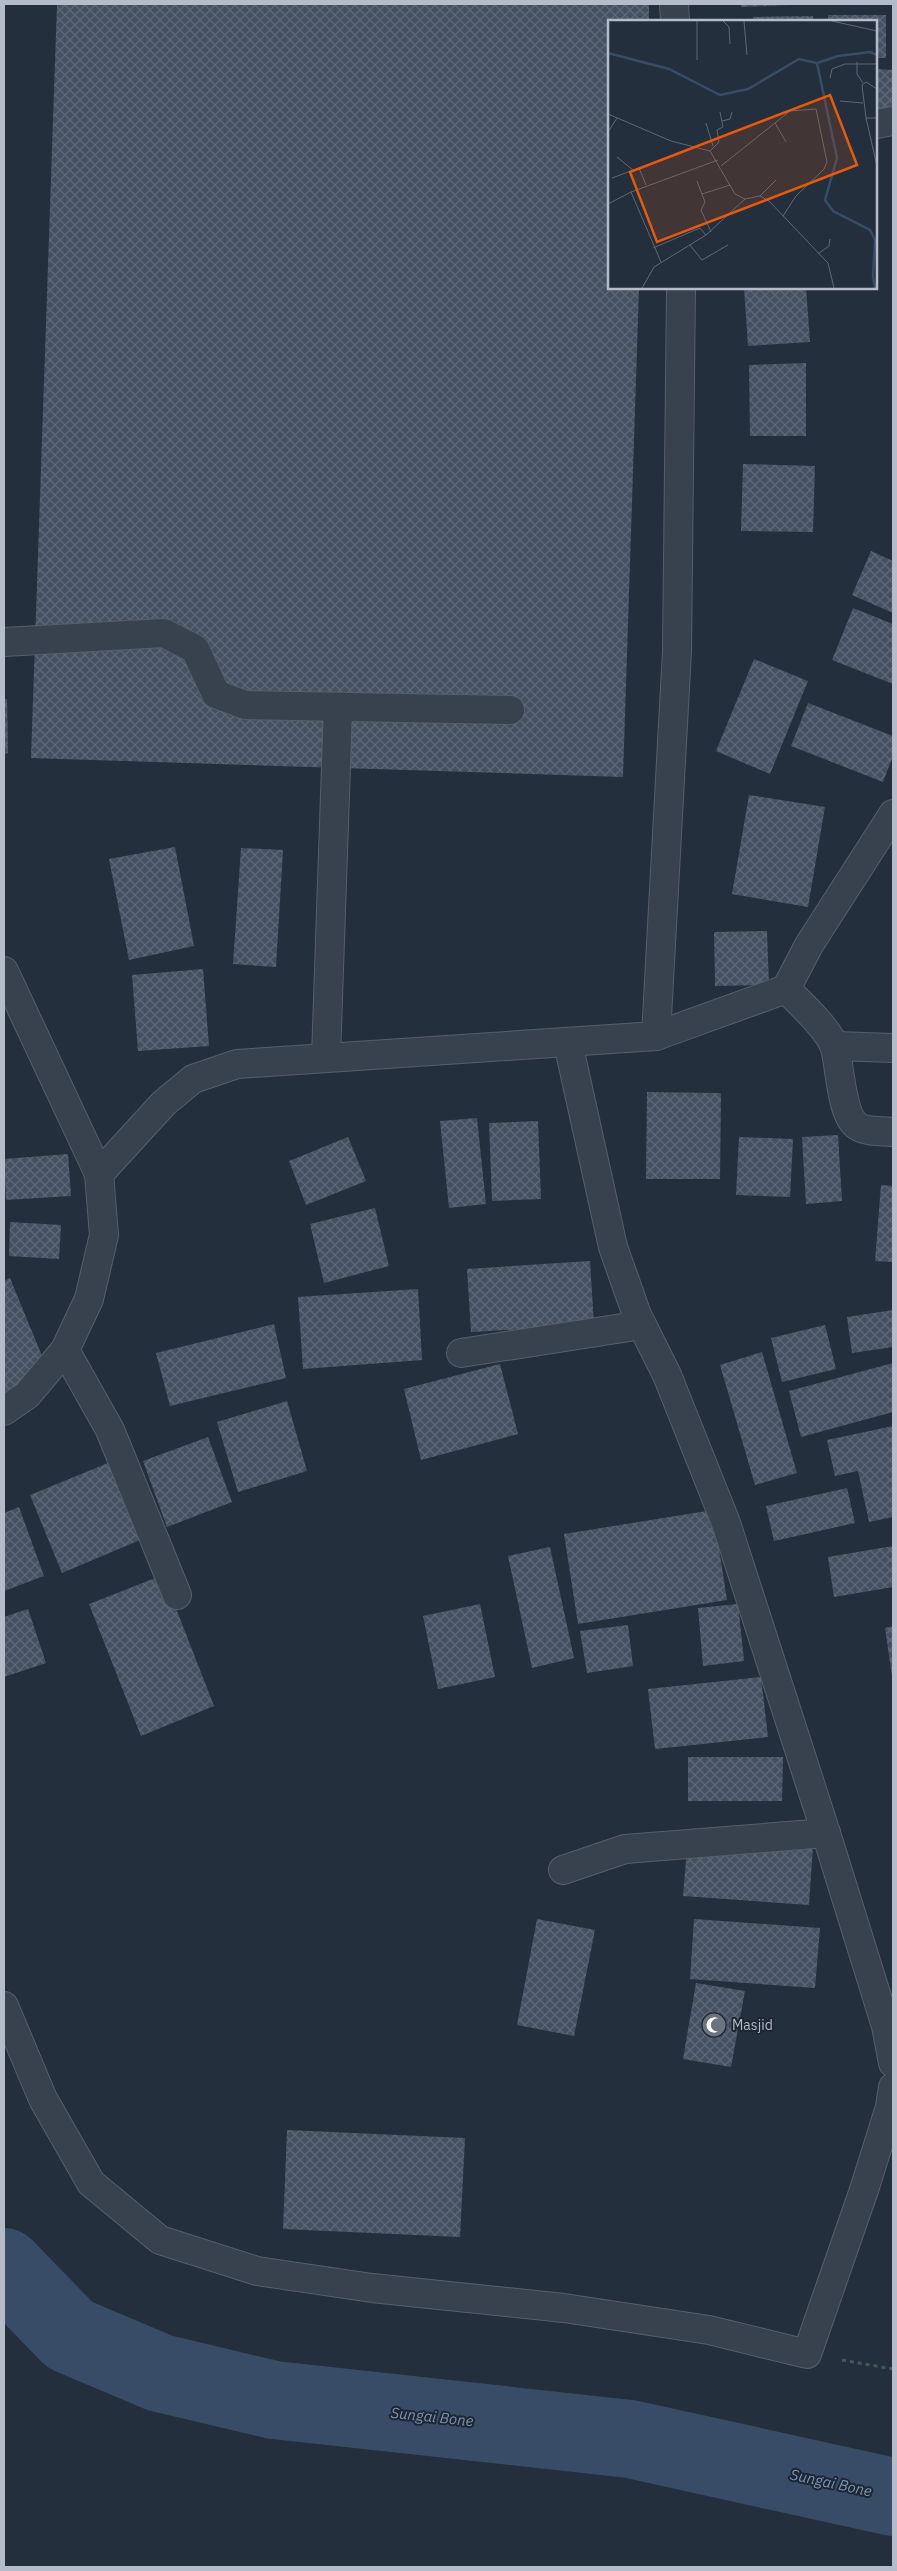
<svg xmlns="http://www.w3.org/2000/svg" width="897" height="2571" viewBox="0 0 897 2571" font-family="'IBM Plex Sans',sans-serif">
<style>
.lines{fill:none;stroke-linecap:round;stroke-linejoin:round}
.river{stroke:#394c67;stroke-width:78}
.building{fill:url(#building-cross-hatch)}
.minor-casing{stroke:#565f6c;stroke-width:30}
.path{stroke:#44595c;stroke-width:3;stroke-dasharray:4 4;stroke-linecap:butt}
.minor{stroke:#38414e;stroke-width:28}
.labels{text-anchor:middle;stroke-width:4;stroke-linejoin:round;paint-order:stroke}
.poi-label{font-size:14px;fill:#b4bcc9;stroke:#1d2633;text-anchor:start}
.water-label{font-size:15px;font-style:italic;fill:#7c92b1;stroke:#1d2633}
.inset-river{fill:none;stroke:#394c67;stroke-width:2.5}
.inset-road{fill:none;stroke:#5e6776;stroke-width:1}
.view{fill:#e8590c;fill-opacity:0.15;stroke:#e8590c;stroke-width:2.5}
.inset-edge{fill:none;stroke:#b4bcc9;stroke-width:2.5}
</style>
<defs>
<pattern id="building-cross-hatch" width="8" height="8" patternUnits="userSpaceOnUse" patternTransform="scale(1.25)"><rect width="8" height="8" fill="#455162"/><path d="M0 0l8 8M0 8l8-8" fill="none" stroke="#5d6877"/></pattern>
</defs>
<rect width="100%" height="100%" fill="#242f3e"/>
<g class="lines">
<!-- river -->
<path class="river" d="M4,2267L70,2335L160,2373L274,2400L630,2439L893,2497"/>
</g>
<!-- building -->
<g class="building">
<path d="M57,4H649V21H610V288H639L623,777L31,758Z"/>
<path d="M741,4H789V5L741,7Z"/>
<path d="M828,15H886V58H876V21H828Z"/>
<path d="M813,16V21H753V17Z"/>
<path d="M876,69L893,70L892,112L876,111Z"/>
<path d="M744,288H806L810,342L748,346Z"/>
<path d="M806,363V436H750L749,365Z"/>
<path d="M743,464L815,466L813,532L741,531Z"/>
<path d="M871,551L893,561V613L852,595Z"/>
<path d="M853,608L893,624V684L832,660Z"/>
<path d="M754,659L808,681L770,774L716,751Z"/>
<path d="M4,699H7L8,753L4,754Z"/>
<path d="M808,703L893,736V756L883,782L791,746Z"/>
<path d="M749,795L825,807L808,907L732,894Z"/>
<path d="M175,847L194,946L129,960L109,859Z"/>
<path d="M241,848L283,850L276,967L233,964Z"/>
<path d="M767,931L769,985L715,986L714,932Z"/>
<path d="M203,969L209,1046L138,1051L132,975Z"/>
<path d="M647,1092L721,1093L720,1179H646Z"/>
<path d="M477,1118L486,1204L449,1208L440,1121Z"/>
<path d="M538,1121L541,1199L492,1201L489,1123Z"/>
<path d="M838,1135L842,1201L806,1204L802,1137Z"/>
<path d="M348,1137L366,1181L306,1205L289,1161Z"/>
<path d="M739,1137L793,1139L790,1197L736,1195Z"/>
<path d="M68,1154L71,1196L6,1200L4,1159Z"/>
<path d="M881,1185L893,1186V1262L875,1261Z"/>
<path d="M375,1208L389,1266L324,1283L310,1224Z"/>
<path d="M10,1222L61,1225L59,1259L9,1256Z"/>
<path d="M590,1261L594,1325L471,1332L467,1269Z"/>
<path d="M10,1278L49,1373L4,1393V1281Z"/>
<path d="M418,1289L422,1360L303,1369L298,1297Z"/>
<path d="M893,1310V1347L852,1353L847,1317Z"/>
<path d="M274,1324L286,1378L170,1406L156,1353Z"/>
<path d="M825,1325L836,1369L782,1382L771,1338Z"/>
<path d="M762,1352L797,1473L755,1485L720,1365Z"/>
<path d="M893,1363V1412L801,1437L789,1391Z"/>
<path d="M500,1364L518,1434L421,1460L404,1389Z"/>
<path d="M287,1401L307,1471L238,1492L217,1422Z"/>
<path d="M893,1426V1517L869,1522L858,1471L835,1476L827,1440Z"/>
<path d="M208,1437L232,1502L167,1527L143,1461Z"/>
<path d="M108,1463L140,1540L62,1573L30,1495Z"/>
<path d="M847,1488L855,1523L774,1541L766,1506Z"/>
<path d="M19,1507L44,1576L4,1591V1513Z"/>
<path d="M713,1510L727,1600L578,1624L564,1534Z"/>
<path d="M893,1546V1587L834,1597L828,1557Z"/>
<path d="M550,1547L574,1658L532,1668L508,1556Z"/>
<path d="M163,1575L214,1706L141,1736L89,1604Z"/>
<path d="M480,1604L495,1677L438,1689L423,1616Z"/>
<path d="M738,1604L744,1661L703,1666L698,1608Z"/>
<path d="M28,1609L46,1663L4,1677V1617Z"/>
<path d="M628,1625L633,1666L587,1673L580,1631Z"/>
<path d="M893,1626V1676H892L885,1628Z"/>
<path d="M761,1677L768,1737L655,1749L648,1689Z"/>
<path d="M688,1757H783L782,1801H688Z"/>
<path d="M688,1836L813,1845L809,1905L683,1896Z"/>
<path d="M537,1919L595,1930L574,2036L517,2025Z"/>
<path d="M694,1919L820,1928L815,1988L690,1979Z"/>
<path d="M696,1983L745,1991L731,2067L683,2059Z"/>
<path d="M287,2130L465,2138L460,2237L283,2229Z"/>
</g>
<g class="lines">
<defs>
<g id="minor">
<path d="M674,4L675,21"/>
<path d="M876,124L893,121"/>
<path d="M4,642L164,633L195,649L216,694L245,705L510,710"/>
<path d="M4,971L99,1174"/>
<path d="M786,989C800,1003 829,1029 835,1048C840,1066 841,1113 856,1125C864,1132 883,1131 893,1132"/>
<path d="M656,1036L677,651L681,288"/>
<path d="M568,1043L613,1247L637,1315L667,1375L726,1523L826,1833L886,2026L893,2063"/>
<path d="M835,1046L893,1048"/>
<path d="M326,1057L338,707"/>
<path d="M65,1350L110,1430L177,1595"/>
<path d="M461,1353L642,1325"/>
<path d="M4,1411L27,1395L65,1350L89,1299L104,1235L99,1174L164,1103L193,1079L237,1064L656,1036L786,989L809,945L893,814"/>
<path d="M563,1870L625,1849L826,1833"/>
<path d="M4,2006L43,2099L91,2183L160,2240L257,2271L372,2288L564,2308L709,2330L807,2354L864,2190L890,2107L893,2087"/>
</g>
</defs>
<!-- minor casing -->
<use href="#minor" class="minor-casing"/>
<!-- path -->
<path class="path" d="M842,2360L893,2369"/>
<!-- minor -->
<use href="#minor" class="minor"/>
</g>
<!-- icons -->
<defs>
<symbol id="mosque-disc" viewBox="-11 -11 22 22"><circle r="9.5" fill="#6b7280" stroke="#1d2633"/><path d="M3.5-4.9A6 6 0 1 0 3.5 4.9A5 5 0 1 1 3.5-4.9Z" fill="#fff"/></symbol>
</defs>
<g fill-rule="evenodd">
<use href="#mosque-disc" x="700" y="2011" width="28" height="28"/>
</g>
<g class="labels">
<!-- poi labels -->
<g class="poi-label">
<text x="732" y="2030">Masjid</text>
</g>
<!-- water labels -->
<g class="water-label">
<text transform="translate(432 2417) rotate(6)" y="5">Sungai Bone</text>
<text transform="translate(831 2483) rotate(12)" y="5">Sungai Bone</text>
</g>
</g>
<!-- overview -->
<g transform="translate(608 20)">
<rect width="269" height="269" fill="#242f3e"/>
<path class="inset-river" d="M0,33L61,49L112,75L140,69L191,39L209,43L229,138L217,180L225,191L262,210L267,220L265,256L267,268M209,43L230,36L262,32L269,35"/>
<path class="inset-road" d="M89,1V40M115,1L121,7L122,24M136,1L139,35M224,1L269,11M249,42V54L255,63M222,58L224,49L237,44H269M232,81L255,83M0,94L63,121L102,131L127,174L137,179L152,176L161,181L220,243L226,268M258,98L254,65L258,62L269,69M269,98H258L269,146M114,101L122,99L124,92M98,103L105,126M167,103L178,122M0,112L9,98M102,131L111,122L109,110L115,107L112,92M9,137L25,150M113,146L182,91L208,89L219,142L216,149L188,176L175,196M4,158L31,148L38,165M89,161L97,182L93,190L103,212M94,174L122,165M152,176L168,160M0,184L23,172M82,225L94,240L120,225M45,228L92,208L98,215M210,234L221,226L222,219M53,242L23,172L110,140M34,268L46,247L98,215L137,179"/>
<path class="view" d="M222,75L249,145L49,222L22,152Z"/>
<rect width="269" height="269" class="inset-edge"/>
</g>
<!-- border -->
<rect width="897" height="2571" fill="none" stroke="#b4bcc9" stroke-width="10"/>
</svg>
